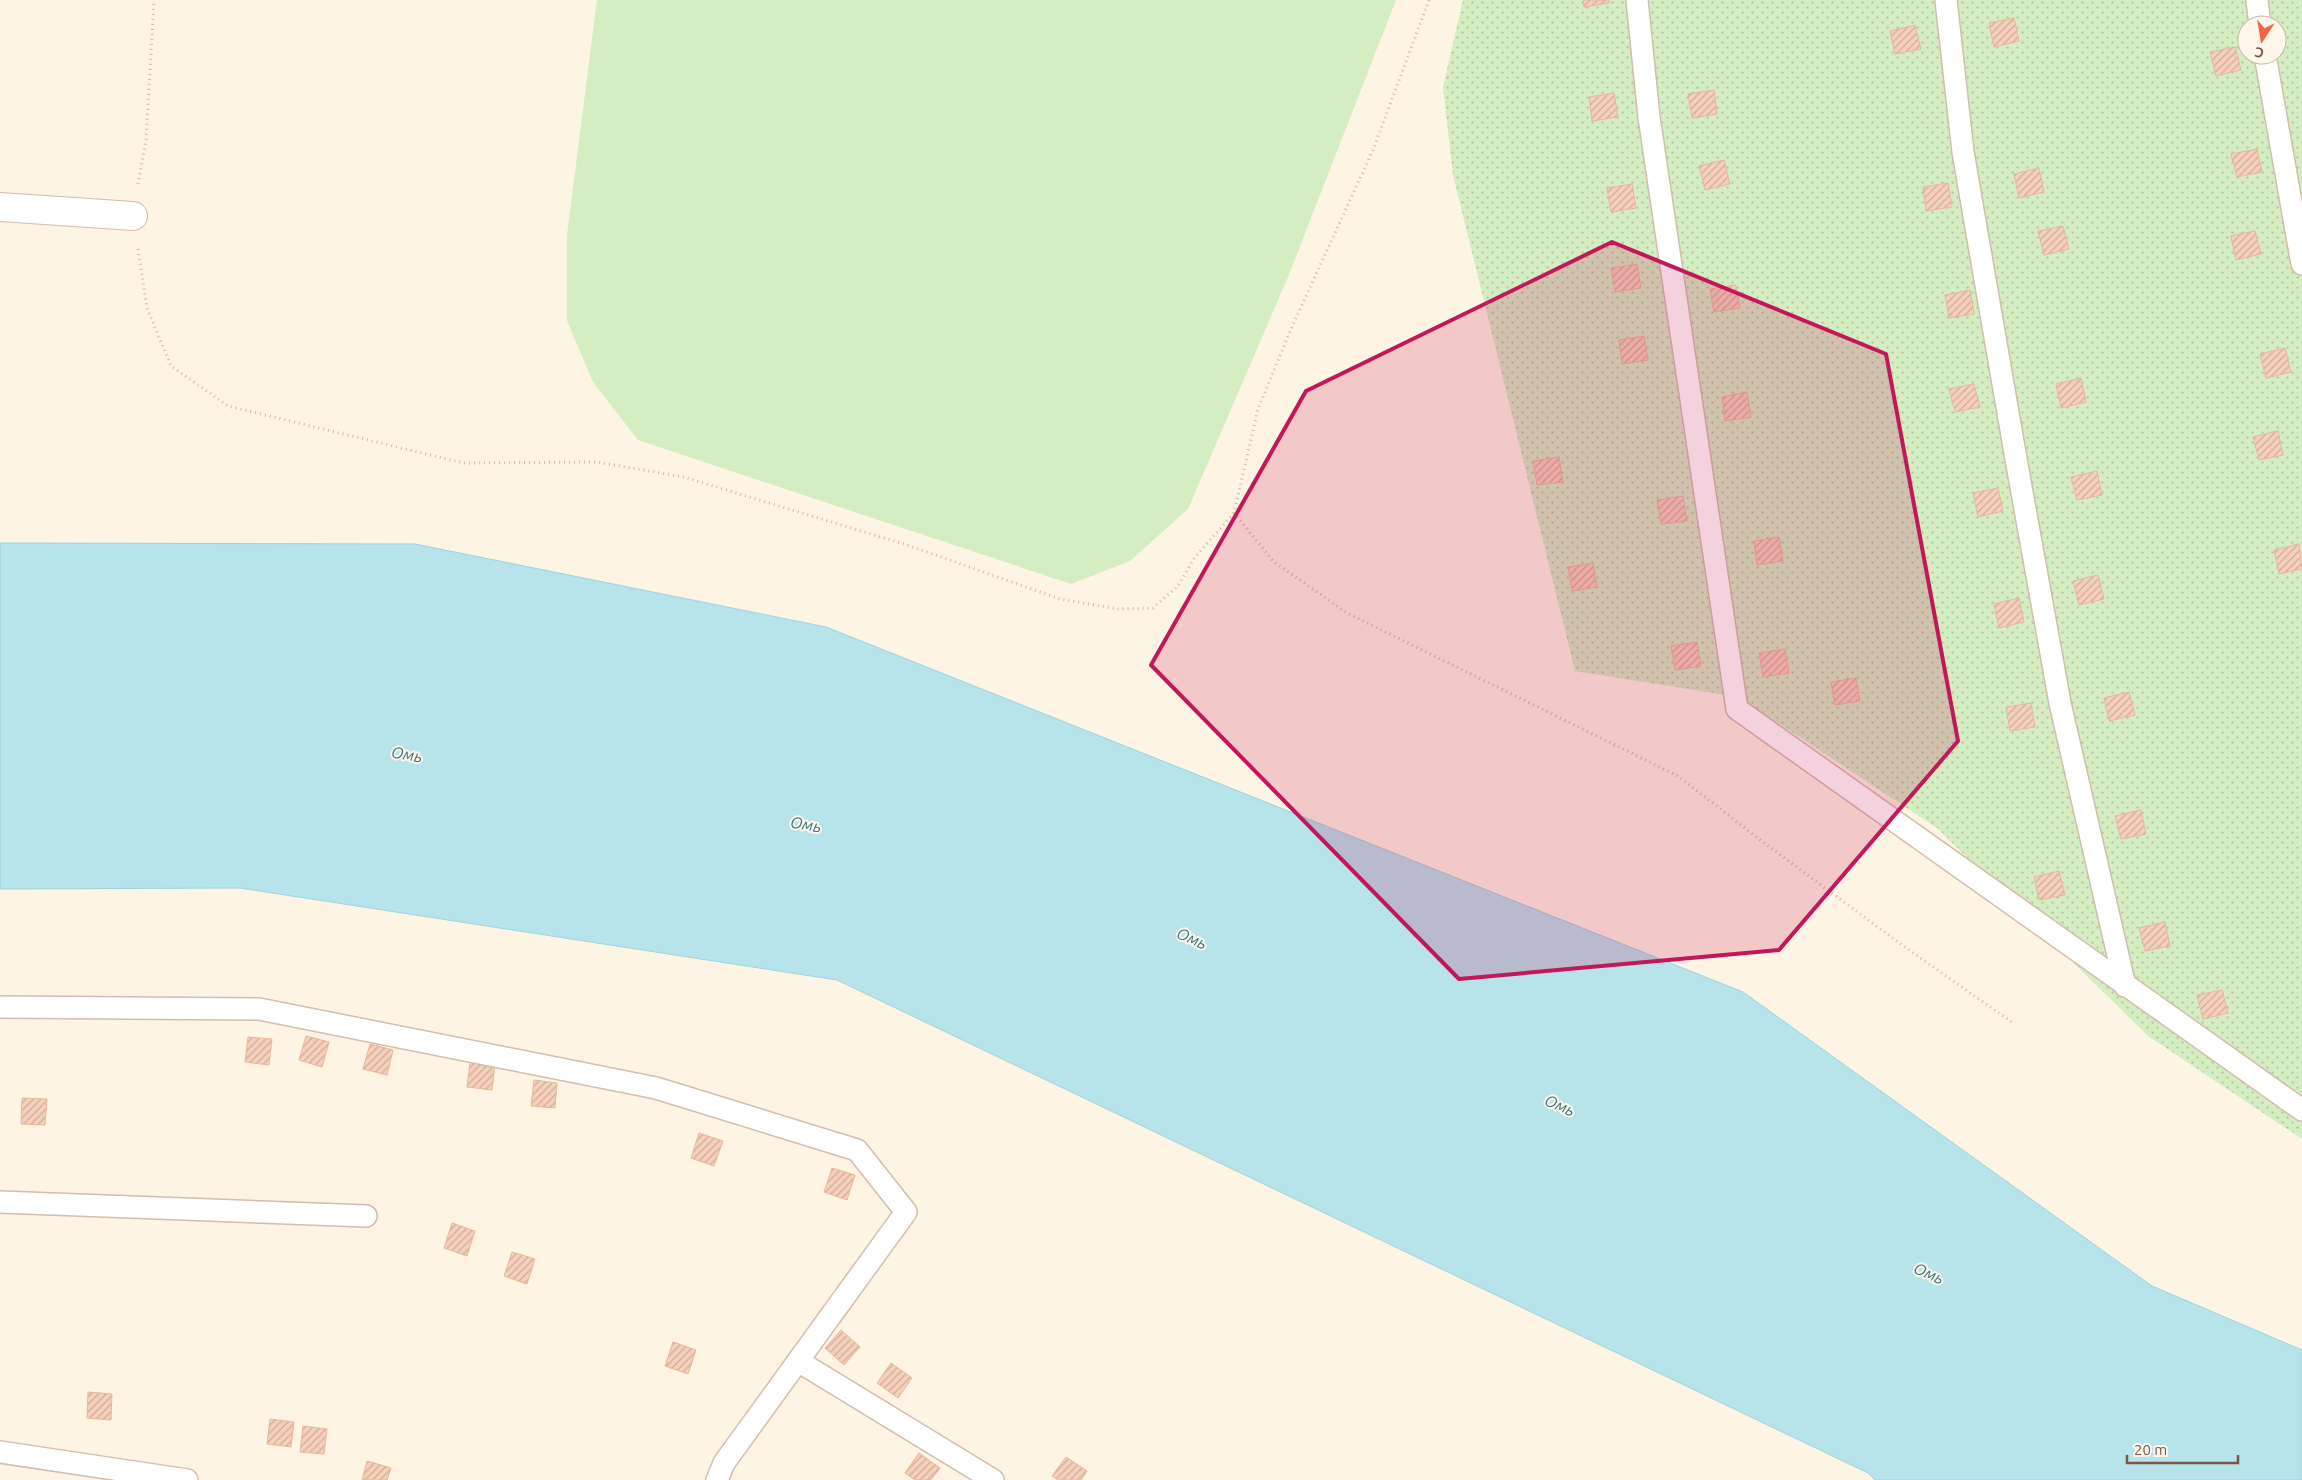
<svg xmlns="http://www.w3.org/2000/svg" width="2302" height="1480" viewBox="0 0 2302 1480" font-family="Ubuntu,sans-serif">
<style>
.park{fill:#d4edc1}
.garden{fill:url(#garden-dots);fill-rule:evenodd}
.water{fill:#b7e3ea;stroke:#9cd4dc}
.building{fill:url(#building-hatch);stroke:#eab698}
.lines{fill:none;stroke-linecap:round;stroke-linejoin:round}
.service-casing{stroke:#d3bdac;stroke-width:24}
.minor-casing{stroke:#d3bdac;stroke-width:30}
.path{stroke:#dbb39c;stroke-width:3;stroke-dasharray:1 4;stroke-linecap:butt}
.service{stroke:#fff;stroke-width:21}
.minor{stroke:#fff;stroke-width:28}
.marked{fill:#c2185b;fill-opacity:0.2;stroke:#c2185b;stroke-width:4;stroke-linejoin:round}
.labels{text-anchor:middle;stroke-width:4;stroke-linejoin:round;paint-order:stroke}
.water-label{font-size:16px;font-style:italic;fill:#3a7680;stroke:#fff7ec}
</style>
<defs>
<pattern id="garden-dots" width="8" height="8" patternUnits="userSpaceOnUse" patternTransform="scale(1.25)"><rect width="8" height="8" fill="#d4edc1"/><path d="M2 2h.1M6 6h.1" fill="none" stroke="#b1c39f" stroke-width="1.8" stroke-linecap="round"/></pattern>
<pattern id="building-hatch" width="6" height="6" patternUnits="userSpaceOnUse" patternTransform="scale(1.25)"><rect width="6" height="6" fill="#f6d0ba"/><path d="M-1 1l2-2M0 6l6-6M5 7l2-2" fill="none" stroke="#ccac99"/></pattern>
</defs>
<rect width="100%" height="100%" fill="#fef4e4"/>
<!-- park -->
<path class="park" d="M597,0H1396L1288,277L1188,509L1130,561L1071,584L638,440L593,382L567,321V235Z"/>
<!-- garden -->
<path class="garden" d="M1463,0H2302V1139L2148,1036L1937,828L1739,697L1575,671L1453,175L1443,87ZM2247,25H2277V55H2247Z"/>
<!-- water -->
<path class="water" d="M0,543L415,544L826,627L1743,992L2152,1286L2302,1350V1480H1875L1868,1473L837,980L240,888L0,889Z"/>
<!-- building -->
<g class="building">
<path d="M1583,0H1609V3L1584,7Z"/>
<path d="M2014,18L2019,41L1994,47L1989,23Z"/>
<path d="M1915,25L1921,49L1895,54L1890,31Z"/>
<path d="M2235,47L2241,70L2216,76L2210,52Z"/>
<path d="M1714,90L1717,114L1692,118L1688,94Z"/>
<path d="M1614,93L1618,117L1592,121L1589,97Z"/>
<path d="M2257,149L2262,172L2237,177L2231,154Z"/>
<path d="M1724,160L1730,184L1705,190L1699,166Z"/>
<path d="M2039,168L2044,192L2019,198L2014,174Z"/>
<path d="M1948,183L1952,207L1926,211L1923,187Z"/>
<path d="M1632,184L1636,208L1611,212L1607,188Z"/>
<path d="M2063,226L2069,249L2044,255L2038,231Z"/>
<path d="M2255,231L2261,254L2236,260L2231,236Z"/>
<path d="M1637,264L1641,288L1615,292L1611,268Z"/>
<path d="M1736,285L1740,308L1714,312L1710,289Z"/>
<path d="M1970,290L1974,314L1949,318L1945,295Z"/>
<path d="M1644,336L1648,360L1622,364L1619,340Z"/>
<path d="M2285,348L2291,372L2266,378L2260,354Z"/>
<path d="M2081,378L2086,402L2061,408L2056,384Z"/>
<path d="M1974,384L1980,407L1955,412L1949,389Z"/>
<path d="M1747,392L1751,417L1725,421L1722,397Z"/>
<path d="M2278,431L2283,455L2259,460L2253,437Z"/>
<path d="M1559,457L1563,482L1537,485L1533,461Z"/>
<path d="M2097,471L2102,495L2077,500L2071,477Z"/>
<path d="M1998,488L2003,511L1978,517L1973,493Z"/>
<path d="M1683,496L1687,521L1661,524L1657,500Z"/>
<path d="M1779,537L1783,561L1757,565L1754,541Z"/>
<path d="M2299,544L2302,569L2279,574L2274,550Z"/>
<path d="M1593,563L1597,587L1572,591L1568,567Z"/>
<path d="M2098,575L2104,599L2079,605L2073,581Z"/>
<path d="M2019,598L2024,622L1999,628L1994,604Z"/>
<path d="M1697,642L1701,666L1675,670L1671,646Z"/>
<path d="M1785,649L1789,673L1763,677L1759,653Z"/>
<path d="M1856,678L1860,701L1835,705L1831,682Z"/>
<path d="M2129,692L2135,715L2109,721L2104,698Z"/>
<path d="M2031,703L2035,727L2010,731L2006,707Z"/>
<path d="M2141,810L2146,834L2121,839L2115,816Z"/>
<path d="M2059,871L2065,895L2039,900L2034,877Z"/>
<path d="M2165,922L2170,946L2145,951L2139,928Z"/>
<path d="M2222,990L2228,1013L2203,1019L2197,995Z"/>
<path d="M306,1036L329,1042L322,1067L299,1060Z"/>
<path d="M248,1037L272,1039L269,1065L245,1062Z"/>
<path d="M370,1044L393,1050L387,1075L363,1069Z"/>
<path d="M470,1062L495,1064L492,1090L467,1087Z"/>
<path d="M534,1080L557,1083L555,1108L531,1106Z"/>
<path d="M22,1098L47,1099L45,1125L21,1124Z"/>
<path d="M699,1133L723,1141L714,1166L691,1158Z"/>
<path d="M832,1168L855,1175L847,1200L824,1192Z"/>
<path d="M452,1223L475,1231L467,1256L444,1248Z"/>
<path d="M512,1252L535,1259L527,1284L504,1276Z"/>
<path d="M841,1330L860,1347L844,1365L825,1348Z"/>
<path d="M673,1342L696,1350L688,1374L665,1366Z"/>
<path d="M891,1363L912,1378L898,1398L877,1383Z"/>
<path d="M88,1392L112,1394L111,1420L87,1418Z"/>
<path d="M270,1419L294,1422L291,1447L267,1444Z"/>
<path d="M303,1426L327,1429L324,1454L300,1452Z"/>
<path d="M919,1453L940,1468L931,1480H915L905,1473Z"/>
<path d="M1066,1457L1087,1471L1081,1480H1058L1052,1476Z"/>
<path d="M367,1461L391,1468L387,1480H362Z"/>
</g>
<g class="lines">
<defs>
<g id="service">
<path d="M1637,0L1649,117L1737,709L2302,1110"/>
<path d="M1946,0L1963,152L2016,459L2060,703L2125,986"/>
<path d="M2257,0L2260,25"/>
<path d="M2265,55L2302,264"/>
<path d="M0,1007L259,1009L656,1088L857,1150L906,1212L724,1463L717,1480"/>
<path d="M0,1202L366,1216"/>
<path d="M798,1361L993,1480"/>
<path d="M0,1452L187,1480"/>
</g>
<path id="minor" d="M0,207L133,216"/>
</defs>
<!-- service casing -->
<use href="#service" class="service-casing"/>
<!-- minor casing -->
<use href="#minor" class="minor-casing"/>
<!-- path -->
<g class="path">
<path d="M1429,0L1373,150L1291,329L1258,409L1234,513L1274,562L1347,613L1678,776L1759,839L1902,945L2013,1023"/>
<path d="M138,184L146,140L154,0"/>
<path d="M138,249L147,308L171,366L228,406L463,463L596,462L684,477L907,545L1060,599L1118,609L1153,608L1178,586L1195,557L1234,513"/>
</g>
<!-- service -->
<use href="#service" class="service"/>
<!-- minor -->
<use href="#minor" class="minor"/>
</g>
<!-- marked area -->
<path class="marked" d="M1612,242L1886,354L1958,741L1779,950L1459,979L1151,665L1306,391Z"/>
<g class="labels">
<!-- water labels -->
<g class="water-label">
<text transform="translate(407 754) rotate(10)" y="6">Омь</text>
<text transform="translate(806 824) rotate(10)" y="6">Омь</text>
<text transform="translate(1192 938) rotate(24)" y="6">Омь</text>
<text transform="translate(1560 1105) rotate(24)" y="6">Омь</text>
<text transform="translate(1929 1273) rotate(24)" y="6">Омь</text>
</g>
</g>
<!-- north arrow -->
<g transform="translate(2262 40) rotate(192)"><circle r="24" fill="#fff7ec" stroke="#c9b7aa"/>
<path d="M0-4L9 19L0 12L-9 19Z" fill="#f2643f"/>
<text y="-8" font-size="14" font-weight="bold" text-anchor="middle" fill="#795847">С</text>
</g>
<!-- scale -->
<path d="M2127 1455v8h111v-8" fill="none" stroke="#795847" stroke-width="2.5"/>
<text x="2134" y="1455" font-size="15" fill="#795847" stroke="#fff7ec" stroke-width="4" paint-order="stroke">20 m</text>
</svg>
